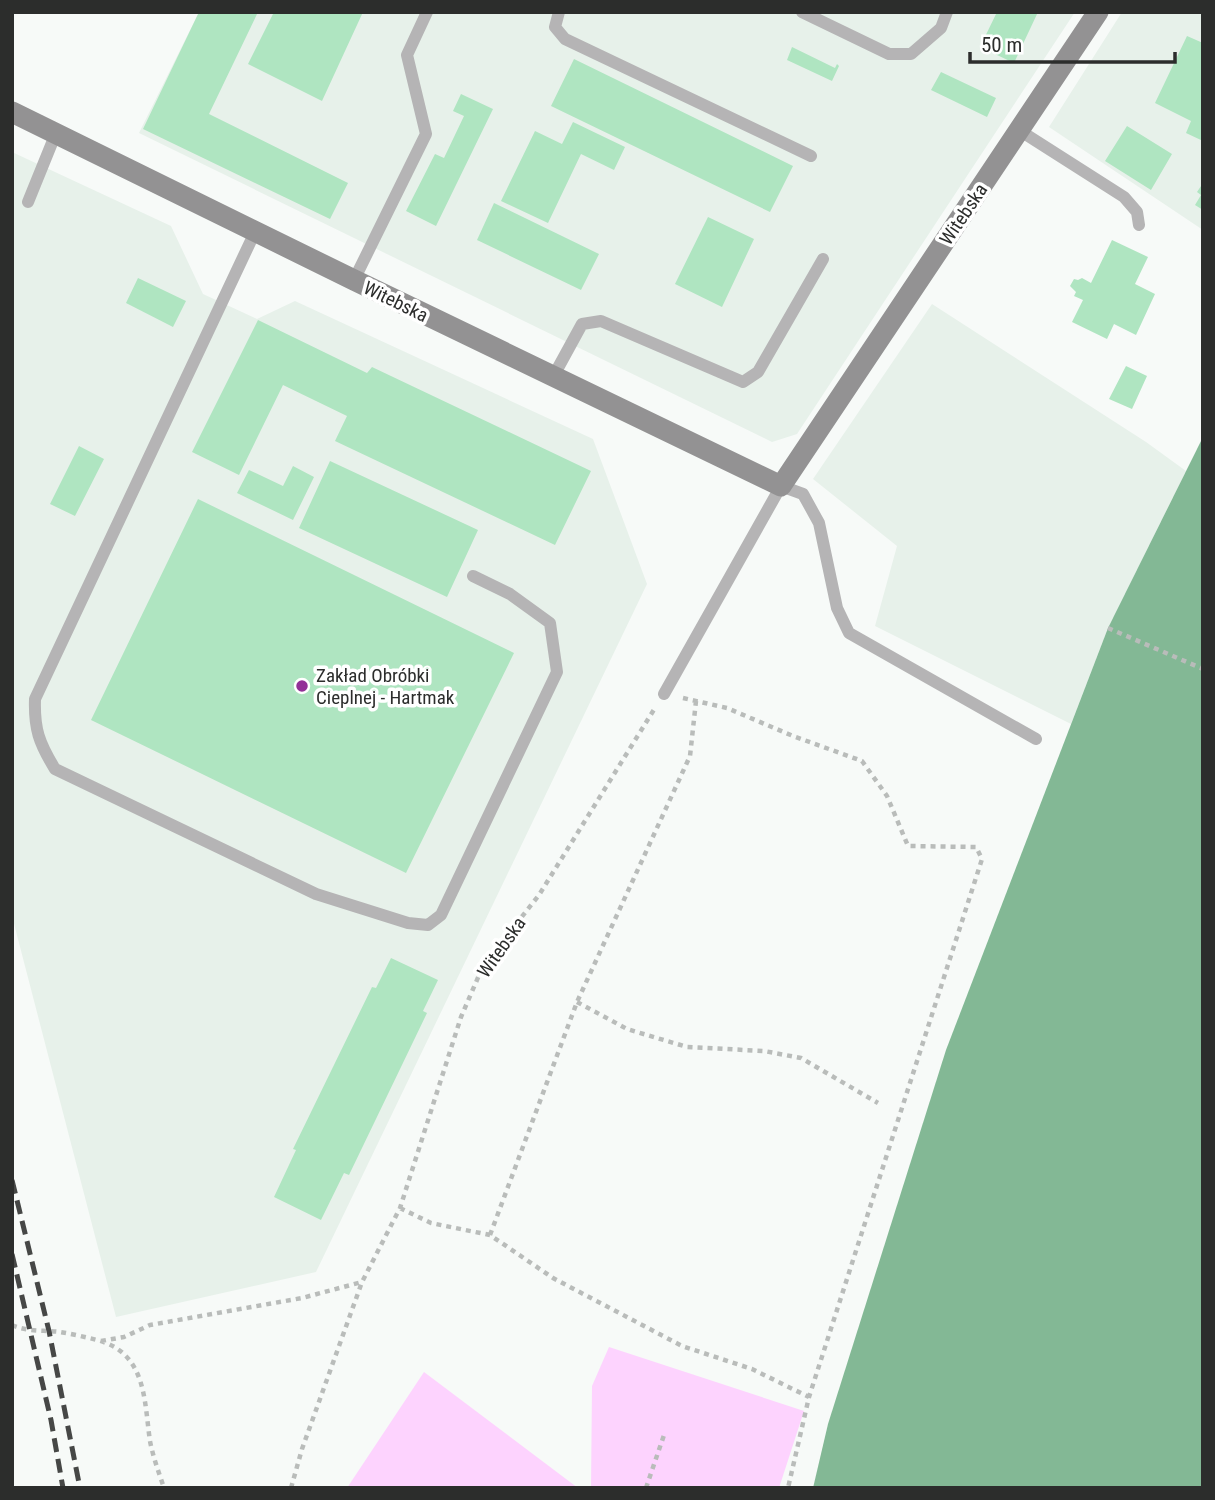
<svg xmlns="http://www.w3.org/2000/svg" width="1215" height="1500" font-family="'Roboto Condensed',sans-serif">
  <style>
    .built { fill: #e7f1ea }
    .green { fill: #fdd3fe }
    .water { fill: #83b895 }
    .building { fill: #afe5c1 }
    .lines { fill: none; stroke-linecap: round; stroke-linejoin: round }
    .path { stroke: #b9bcba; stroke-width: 4.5; stroke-dasharray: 5 5; stroke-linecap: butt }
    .lane { stroke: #b5b4b5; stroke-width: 12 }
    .secondary { stroke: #939293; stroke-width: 21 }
    .rail { stroke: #464746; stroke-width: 5; stroke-dasharray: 14 7; stroke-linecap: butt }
    .poi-dot { fill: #923097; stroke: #fff; stroke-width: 2.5 }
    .labels { text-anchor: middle; stroke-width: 7; stroke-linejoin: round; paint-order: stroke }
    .street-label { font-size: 19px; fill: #2c2d2c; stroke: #fff }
    .poi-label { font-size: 19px; fill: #2c2d2c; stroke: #fff; text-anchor: start }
  </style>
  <rect width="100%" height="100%" fill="#f7faf8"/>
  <path class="built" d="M199,12H1075L797,434L772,442L139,133Z
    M1122,12H1203V230L1049,127Z
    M12,152L171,226L203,294L257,319L295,301L593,439L647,584L316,1272L116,1317L12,916Z
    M932,304L1146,442L1186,471L1108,628L1071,724L875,626L897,546L813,479Z"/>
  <path class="green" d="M609,1347L804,1411L779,1488H591L592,1386Z
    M424,1372L578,1488H347Z"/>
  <path class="water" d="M1203,437V1488H813L828,1424L946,1050L1108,628Z"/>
  <path class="building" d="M199,12H258L209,114L348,183L330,219L143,129Z
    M274,12H363L322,101L248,64Z
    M997,12H1038L1014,63L980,47Z
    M1187,36L1203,43V141L1186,133L1191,121L1155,103Z
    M792,47L835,68L837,64L839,66L832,81L787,60Z
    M574,59L793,166L770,212L551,106Z
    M941,72L996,98L987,117L931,90Z
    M461,94L493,109L436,226L406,211L435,154L444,158L464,116L453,111Z
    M573,122L625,147L614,170L581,154L548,223L501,201L535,131L562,144Z
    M1127,126L1172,154L1151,190L1105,161Z
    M1203,183V210L1195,205L1201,195L1197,192Z
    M494,203L599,254L581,290L477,240Z
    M708,217L754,239L722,307L675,284Z
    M1112,240L1148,257L1135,284L1155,294L1136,335L1114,324L1107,339L1072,322L1083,300L1074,296L1076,292L1070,286L1074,279L1078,280L1082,278L1091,283Z
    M138,278L186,301L173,327L126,303Z
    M258,320L367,373L372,367L591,471L555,545L335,441L347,416L283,385L239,475L192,452Z
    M1126,366L1147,376L1132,409L1109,399Z
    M79,446L104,459L75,516L50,504Z
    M330,461L478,530L447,597L299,528Z
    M293,466L314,477L293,520L237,493L249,470L283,486Z
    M198,499L514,653L406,873L91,720Z
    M391,958L438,980L423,1011L427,1013L349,1175L344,1173L321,1220L274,1197L296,1150L293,1149L372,987L376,988Z"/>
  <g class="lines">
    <path class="path" d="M1108,628L1203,669
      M683,698L727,708L793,736L862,761L887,796L908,846L976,847L982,859L809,1397L788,1488
      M577,1002L627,1029L687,1047L764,1051L801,1058L878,1103
      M400,1208L431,1223L490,1235L553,1278L682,1346L752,1369L809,1397
      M490,1235L577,1002L690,756L696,701
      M12,1325C27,1332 44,1330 60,1332C72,1334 85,1337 97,1340C147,1353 144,1401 150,1441C153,1457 159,1473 164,1488
      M101,1341L124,1337L150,1325L302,1298L362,1282
      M291,1488L302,1449L362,1282L400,1208L461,1017L483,966L539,895L655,708
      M646,1488L664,1435"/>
    <path class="lane" d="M559,12L555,27L565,39L811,156
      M802,12L889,54H911L941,28L947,12
      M1019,130L1124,197L1137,212L1139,225
      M28,202L56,133
      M255,232L35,699C34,729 39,743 55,769L316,894L408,923L428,925L441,915L557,672L550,623L510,594L473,576
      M354,280L426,134L407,55L427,12
      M553,377L582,324L601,321L743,382L758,372L823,259
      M664,694L781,486L803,494L819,523L837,608L849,633L1036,739"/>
    <path class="secondary" d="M12,112L354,280L781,486L1098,12"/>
    <path class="rail" d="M12,1180L49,1331L80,1488
      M12,1254L51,1420L63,1488"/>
  </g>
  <circle class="poi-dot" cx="302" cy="686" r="7"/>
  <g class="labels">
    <g class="street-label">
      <text transform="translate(963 214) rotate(-56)" y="7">Witebska</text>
      <text transform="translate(396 301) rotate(26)" y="7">Witebska</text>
      <text transform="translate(501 947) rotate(-55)" y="7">Witebska</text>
    </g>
    <g class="poi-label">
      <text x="316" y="682">Zakład Obróbki<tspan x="316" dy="22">Cieplnej - Hartmak</tspan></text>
    </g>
  </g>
  <rect width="1215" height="1500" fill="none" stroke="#2c2d2c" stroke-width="28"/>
  <path d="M970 52v10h205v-10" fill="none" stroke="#2c2d2c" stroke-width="3.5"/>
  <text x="981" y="52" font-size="21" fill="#2c2d2c" stroke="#ffffff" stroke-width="5" paint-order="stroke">50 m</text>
</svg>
